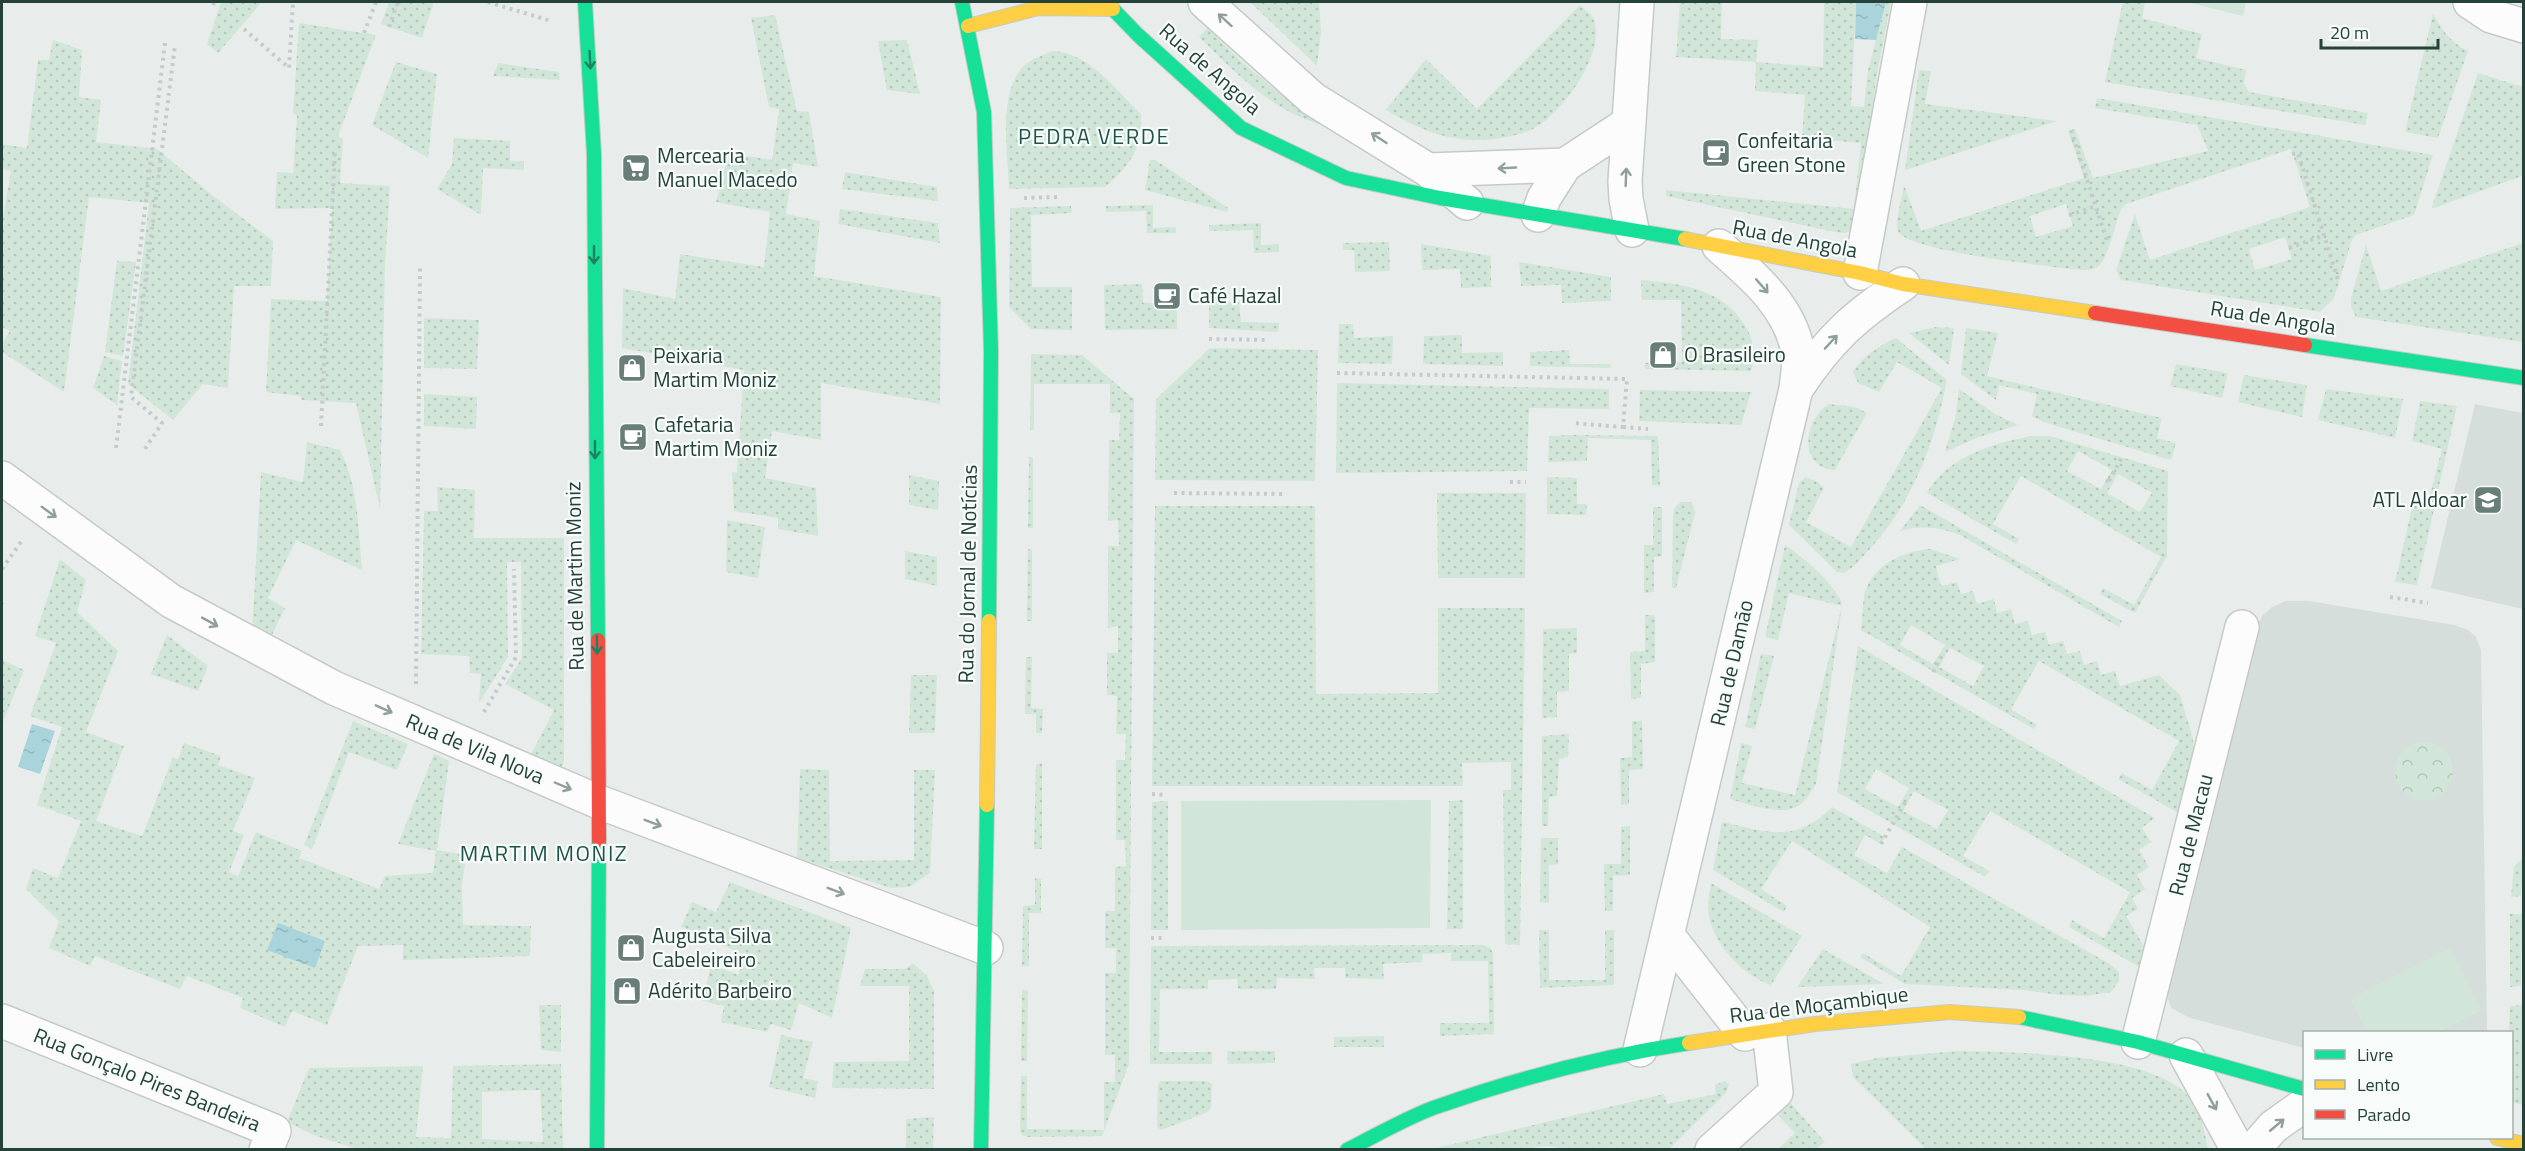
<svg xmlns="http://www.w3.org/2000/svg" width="2525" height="1151" font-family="'Titillium Web',sans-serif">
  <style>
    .built { fill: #d6dedb }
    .grass { fill: url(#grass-dots); fill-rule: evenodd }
    .park { fill: url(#park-crowns) }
    .pitch { fill: #d1e6d8 }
    .water { fill: url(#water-ripples) }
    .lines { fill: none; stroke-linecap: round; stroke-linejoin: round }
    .street-casing { stroke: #c5cac8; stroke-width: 36 }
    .fast-casing { stroke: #c3cbc8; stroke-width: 16 }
    .slow-casing { stroke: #c3cbc8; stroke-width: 16 }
    .jam-casing { stroke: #c3cbc8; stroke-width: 16 }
    .path { stroke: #c3ccca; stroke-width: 4; stroke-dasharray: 3 4.5; stroke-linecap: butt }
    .street { stroke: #fcfcfc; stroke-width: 33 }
    .fast { stroke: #16e098; stroke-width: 14 }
    .slow { stroke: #ffcf43; stroke-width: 14 }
    .jam { stroke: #f24e42; stroke-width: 14 }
    .oneway { stroke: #909f9b }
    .oneway2 { stroke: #1e8160 }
    .labels { text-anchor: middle; stroke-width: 4.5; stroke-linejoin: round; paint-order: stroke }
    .street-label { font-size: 21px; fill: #24423a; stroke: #f7fbf9 }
    .poi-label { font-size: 21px; fill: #24423a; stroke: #f7fbf9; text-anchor: start }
    .neighbourhood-label { font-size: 22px; letter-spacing: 1.5px; fill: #1f5548; stroke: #f7fbf9 }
  </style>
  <defs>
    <pattern id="grass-dots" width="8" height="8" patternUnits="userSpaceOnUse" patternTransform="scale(1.5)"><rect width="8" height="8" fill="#d1e6d8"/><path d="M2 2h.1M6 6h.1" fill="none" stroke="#b3c6ba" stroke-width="1.8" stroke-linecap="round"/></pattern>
    <pattern id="park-crowns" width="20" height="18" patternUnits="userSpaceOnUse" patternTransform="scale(1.5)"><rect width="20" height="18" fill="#d1e6d8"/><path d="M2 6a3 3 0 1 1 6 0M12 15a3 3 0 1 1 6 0" fill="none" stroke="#b3c6ba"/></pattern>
    <pattern id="water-ripples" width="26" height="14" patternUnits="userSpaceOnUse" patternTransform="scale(1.5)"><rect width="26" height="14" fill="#a9d4db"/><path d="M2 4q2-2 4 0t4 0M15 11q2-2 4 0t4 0" fill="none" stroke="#91b7bd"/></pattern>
  </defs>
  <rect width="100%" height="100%" fill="#e8edeb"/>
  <path class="built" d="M2475,404L2523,413V609L2431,588Z
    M2286,601H2309L2454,625L2468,630L2476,637L2481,650L2487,1032H2304V1048L2190,1018L2171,1008L2168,999V989L2255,631L2262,616L2272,607Z"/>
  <path class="grass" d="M221,2H262L218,53L207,44Z
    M389,2H434L422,38L381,24Z
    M1250,2H1319L1321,32L1317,66Z
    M1680,2H1722L1721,39L1758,40L1756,62L1823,67L1824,2H1856L1851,106L1864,107L1868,70L1886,2H1891L1877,73L1859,209L1853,229L1846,233L1835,232L1666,196V190L1854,209L1861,143L1802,138L1805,95L1755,91L1756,62L1676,57Z
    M2123,2H2145L2142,18L2202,34L2196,58L2246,70L2244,84L2249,92L2368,113L2365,125L2105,82Z
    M1580,5C1584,9 1591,13 1593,18C1609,51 1558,122 1526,132C1473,149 1432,138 1386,110L1426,59L1477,109Z
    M2433,14C2442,30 2451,43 2468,51L2438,138L2405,132Z
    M775,15L797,111L809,112L818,167L793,163L786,214L820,221L814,276L941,297L940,404L821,383V440L772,431L765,478L816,488L818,536L778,529V518L734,511L732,472L737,473L744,370L622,348L623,288L675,299L680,254L764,267L770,212L716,202L729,153L772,160L779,109L769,107L751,18Z
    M299,23L376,35L338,136L343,139L340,183L390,186L385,265L380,509L356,403L301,400V396L266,392L271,299L327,301L332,208L275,209L277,172L293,173L297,116L293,113Z
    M1207,28L1243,63L1282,95L1334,128C1275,115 1240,77 1199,37Z
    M53,40L82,50L79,97L101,100L96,142L157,149L212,195L273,241L271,286H234L228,388L203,384L173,420L128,384L149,203L89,197L64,392L2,352V344L10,331L2,327V223L11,171L2,169V144L27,148L38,60H49Z
    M907,40L920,94L887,90L878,41Z
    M1052,51C1089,52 1116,90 1141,114C1143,147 1130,166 1105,187L1009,189C1008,154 996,88 1027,63C1034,58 1044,55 1052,51Z
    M396,62L437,74L428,158L372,125Z
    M498,63L559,72L560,80L493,76Z
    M1919,70L1931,71L1925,104L2057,121L1905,170Z
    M2478,73L2523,87V179L2522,176L2431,209Z
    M2097,98L2433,155L2414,215L2356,235L2352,240L2334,298L2320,312L2121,280L2116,270L2135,214L2150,260L2310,207L2291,149L2126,204L2121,209C2117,220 2107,259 2100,265C2095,270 2086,270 2081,270C2055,267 1904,251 1898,231C1895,222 1902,196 1904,185L1921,231L2084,178L2068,131L2075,129L2093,178L2208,151L2197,125L2095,108ZM2066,204L2073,226L2036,237L2030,216ZM2285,237L2292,259L2255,270L2249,249Z
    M454,138L510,141V161H524V170L483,168L481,215L437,189L452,164Z
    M1150,160H1155L1228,208L1227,212L1145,190Z
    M845,172L937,187L938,201L842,189Z
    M1153,205V228L1176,227V233H1147L1146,211L1106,212V206Z
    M1071,206L1072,213L1031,215L1032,287H1072V330L1031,329L1009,307L1010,208Z
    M840,209L938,223L940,243L838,224Z
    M1261,223V245L1279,244V252L1254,253L1253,230L1209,231V225Z
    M1389,242L1390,271L1355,272L1354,250H1343V243Z
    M2523,243V342L2356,317L2351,307V298L2366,245L2381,291Z
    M1421,244L1491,256V287L1461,288L1460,269L1422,270Z
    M117,261L136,262L123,356L105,352Z
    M1519,262L1611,277V301L1562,303L1561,285L1521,286Z
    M1641,280C1682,284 1723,288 1746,327C1754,342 1756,355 1751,371L1645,369V363L1682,362L1681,300H1642Z
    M1142,284L1143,303H1177V329L1105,330L1104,285Z
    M1239,302L1241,322L1279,323L1278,332L1209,328V303Z
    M424,318L479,320L477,369L424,368Z
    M1339,324H1353L1354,338L1393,336L1392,364L1338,363Z
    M1936,327L1954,328L1949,365L1909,333Z
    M1966,328L1998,333L1987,376L2162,418L2157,438L2176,443L2171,460L2046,423L2032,416L2037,394L1999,385L1996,400L1961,374Z
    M1462,335V353L1503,352V366L1423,364L1424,336Z
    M1896,338L1947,380C1935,443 1912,505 1867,552C1859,560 1854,568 1843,573L1837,572L1789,525L1799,483L1805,477L1818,482L1824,488L1806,522L1851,547L1942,388L1897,362L1879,392L1858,383L1853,372C1862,357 1880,345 1896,338Z
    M1210,348L1318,350L1315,481L1155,480L1156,399Z
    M1569,350L1570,364H1610L1611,368L1530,366V352Z
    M1031,354L1082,355L1134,399L1129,1064L1102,1136L1028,1137L1022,1135L1020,1130L1021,1076H1027V1129L1104,1130V1082H1115V1055H1105V973H1116V948H1105V911H1115V867L1126,866L1125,840H1116V760H1125L1126,734H1116L1117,696L1107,695V653H1118V626L1108,628V546H1119L1118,520L1108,521L1109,440H1119L1120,413H1110V384H1034V430H1030Z
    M104,356L122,361L117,405L93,388Z
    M2176,364L2228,373L2222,398L2170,386Z
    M2244,375L2307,385L2302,417L2238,402Z
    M1337,383L1609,389V409L1529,408L1527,471L1336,473Z
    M1959,389L1997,415L2018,425L1979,437L1945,452L1955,419Z
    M2326,389L2403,399L2395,438L2318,420Z
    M1640,390L1751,392L1741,425L1639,421Z
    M424,394L477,397L476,429L424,426Z
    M2420,401L2457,406L2417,585L2395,582L2414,499L2428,502L2442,449L2412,441Z
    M1829,404L1855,407L1867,413L1835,470C1796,467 1805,418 1829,404Z
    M1571,435L1658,436L1660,486L1652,485L1651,440L1588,438L1587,461L1548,462L1549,436Z
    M2031,436H2050L2168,471L2167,556L2135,613L2100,594L2103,588L2134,605L2161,557L2021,476L1993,524L2019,539L2016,544L1927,493C1948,456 1992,444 2031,436ZM2078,451L2112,470L2101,489L2067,471ZM2118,474L2152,493L2140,512L2107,493Z
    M307,442L340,450C359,487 358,529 362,570L296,540L268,598L285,608L269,641L252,633L261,472L303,482Z
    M1029,457H1033V528H1028Z
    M909,475L939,481L938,510L909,505Z
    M1547,477L1577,478V504H1587L1586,515L1547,514Z
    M437,487L475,490L474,538H564V763L559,769L529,758L554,710L505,684L522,658L521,562H507L508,657L479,703L481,674L470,673L469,656L421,654L424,511H438Z
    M1437,493H1526L1525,578H1438Z
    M1681,502H1692L1695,513L1676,588H1672L1673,514L1675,507Z
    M1920,505L2122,621L2119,627L1960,535C1940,527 1921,525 1900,531Z
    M1155,506H1315L1316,694L1438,693V608H1525L1520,945L1505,944L1503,790H1511V762L1462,763L1463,786H1152Z
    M1653,507H1662V556L1654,557V592L1644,593V545H1653Z
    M727,520L765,527L758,578L726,572Z
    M1785,545C1800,554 1841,589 1842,606L1816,784C1812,791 1807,798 1801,804C1783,818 1749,804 1730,799L1741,743L1752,746L1742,783L1795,795L1842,606L1789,593L1778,640L1765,637Z
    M1028,549L1032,550V621H1027Z
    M1930,549L1960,559L1936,566L1941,586L1957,582L1961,594L1973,591L1977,604L1994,599L1997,613L2011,609L2015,624L2028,621L2032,635L2045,632L2049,645L2063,641L2067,654L2080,651L2084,665L2097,661L2101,675L2115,671L2120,686L2159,675L2180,695L2193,738V762L2182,815L2118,779L2122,773L2152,790L2179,741L2039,661L2011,709L2037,725L2034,729L1861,630C1863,618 1862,603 1865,592C1874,564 1904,551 1930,549ZM1911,625L1945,645L1933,664L1900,645ZM1950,648L1984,666L1973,686L1939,667Z
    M905,551L937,557V586L905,579Z
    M60,559L86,580L77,612L118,651L86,732L124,746L96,821L142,836L173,757L178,759L184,743L221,756L218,765L255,778L233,831L244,835L229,872L238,876L256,832L302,851L299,858L379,889L385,876L433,873L436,851L398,844L434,754L449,761L437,850L466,855L462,886L463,925L531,926L530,956L403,960V945L358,946L327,1025L292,1011L285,1027L240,1008L243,998L187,976L180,989L95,956L90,966L49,948L59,921L26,889L33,868L58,878L81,821L37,805L62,727L30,716L56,643L35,636Z
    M1645,615H1655V662L1641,664V698L1631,699L1630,652L1645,651Z
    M1577,628V653L1569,654V691L1557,692V717L1542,718L1543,629Z
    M167,635L208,666L198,691L151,674Z
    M1858,646L2155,818L2142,828L2151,842L2139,850L2149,867L2137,875L2145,889L2132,898L2138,909L2126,916L2147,952L2143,969L2069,927L2072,920L2104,938L2130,892L1990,811L1963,856L1989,871L1985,877L1837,792ZM1876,769L1909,788L1898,807L1865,789ZM1914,791L1948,810L1937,829L1903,811Z
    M1761,654L1774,656L1755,729L1745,727Z
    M1026,657H1032L1031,708L1043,709L1042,733H1036V714H1025Z
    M2,660L24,670L3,722H2Z
    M911,675H937L935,733H909Z
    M353,721L408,744L397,770L349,752L312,849L304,845Z
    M1632,721H1642L1643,769L1629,770V804L1621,805L1620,758L1632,757Z
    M1569,734L1568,757L1559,759L1557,796L1549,797L1548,826H1542V736Z
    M1042,763V849H1034L1036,764Z
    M800,769L829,770L830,861L914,860V770H935L930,873L909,887L891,888L797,858Z
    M1463,800V929H1447L1449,801Z
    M1168,801V930H1151L1152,802Z
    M1832,807L1885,837L1881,844L1865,835L1854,855L1887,873L1902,847L2110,964L2119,972V981L2111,992L2087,996L2059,995L2023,990L1905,984L1860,957L1863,953L1901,976L1930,927L1792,841L1761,889L1787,906L1784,912L1713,870L1722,822C1768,832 1795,844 1832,807Z
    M1630,826V875L1613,876V911H1605L1604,864H1621V827Z
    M1541,838H1558V864L1549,865V903L1540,902Z
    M2523,858L2521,896L2511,897L2514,866Z
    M1035,878L1041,879V913H1029V966H1022L1023,906L1035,905Z
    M730,882L851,928L832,1018L799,1003L791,1030L771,1024L767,1032L721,1022L724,1006L703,1001L711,964L738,975L745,955L681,927L692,902L716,912Z
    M1711,883L1802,936L1771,985C1744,976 1715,946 1709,917C1707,906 1709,894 1711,883Z
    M2510,914H2522L2521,986L2510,987Z
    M1539,930H1549V980H1605V930H1614V985L1540,988Z
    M1482,945L1490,948L1493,953L1494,1034L1440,1036V1023H1489L1488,961H1451V953L1423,954L1422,962L1383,964L1384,979L1345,978V968H1314L1315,979L1277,978L1276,989H1238L1237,979L1208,980V989H1160L1159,1052H1212V1064H1150L1151,946Z
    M1823,949L1884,984L1797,987Z
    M913,963L927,976L934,991V1089L832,1088L834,1062L909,1061V986H860L865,969H905Z
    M1022,990H1028L1027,1061H1021Z
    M539,1005H561V1052L541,1050Z
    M2522,1005L2523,1105L2515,1103L2512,1099V1032H2509L2510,1006Z
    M781,1035L813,1042L803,1078L818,1081L815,1098L769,1087Z
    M1384,1036V1047H1334V1037Z
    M1227,1051H1275V1063L1228,1064Z
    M1958,1051C2012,1052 2150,1053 2187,1095C2201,1111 2204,1129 2208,1149H1926L1853,1077L1851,1064L1877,1058Z
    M561,1064L563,1149H357L316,1136L287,1122L309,1068L423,1066L416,1137L451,1138L453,1066ZM540,1090L543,1142L482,1139V1092Z
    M1161,1081H1207L1212,1084L1211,1107L1208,1112L1161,1130L1157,1127L1158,1084Z
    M1725,1081L1729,1084L1726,1093L1669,1149L1566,1150C1549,1143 1534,1148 1516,1150C1489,1151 1459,1150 1432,1149L1664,1094L1667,1104L1716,1094L1715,1085Z
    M1788,1100L1825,1142L1816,1149H1778L1795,1133L1775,1112Z
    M934,1117L933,1149H906V1119Z"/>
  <path class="park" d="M2395 771a29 29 0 1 1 58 0a29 29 0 1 1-58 0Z"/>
  <path class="pitch" d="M2186,2H2246L2243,16Z
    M1431,800L1430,928L1181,930V801Z
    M2450,948L2482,1010L2439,1032H2367L2350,999Z"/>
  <path class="water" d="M1856,2H1886L1876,40L1855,39Z
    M32,724L55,731L40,774L18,767Z
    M278,923L325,941L315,968L267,950Z"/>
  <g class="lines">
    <g class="street-casing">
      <path id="street" d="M1205,2L1313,99L1428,170L1467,203
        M2470,2L2491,16L2524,26
        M1428,170L1565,165
        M1538,215L1544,198L1565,165L1629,123
        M1632,230L1626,199L1625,181L1637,2
        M1860,273L1910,2
        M1797,388C1829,339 1855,316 1903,284
        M2,478L171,601L334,688L599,802L986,948
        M1668,936L1745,1034
        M2,1021L274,1131L266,1150
        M2138,1042L2242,627
        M1640,1050L1796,389C1797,378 1800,364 1798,352C1790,306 1752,275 1719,246
        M2186,1055L2238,1150
        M1712,1150L1776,1092L1769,1030
        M2253,1150L2273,1127L2304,1105"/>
    </g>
    <g class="fast-casing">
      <path id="fast" d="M585,2L594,154L598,640
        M962,2L984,112L991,352L989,621
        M1106,2L1138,35L1241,128L1346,178L1440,198L1685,239
        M2305,345L2524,378
        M2019,1017L2138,1042L2304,1089
        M597,1150L599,840
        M981,1150L987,805
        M1347,1150C1375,1136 1404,1119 1433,1108C1515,1079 1603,1056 1689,1043"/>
    </g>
    <g class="slow-casing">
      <path id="slow" d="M968,26L1038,8L1113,9
        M1685,239L1860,273L1903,284L2095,313
        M987,805L989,621
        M1689,1043L1815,1024L1950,1012L2019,1017
        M2497,1138L2524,1144"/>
    </g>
    <g class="jam-casing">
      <path id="jam" d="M2095,313L2305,345
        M598,640L599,840"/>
    </g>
    <path class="path" d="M488,2L551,21
      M213,5L214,2
      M389,27L398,2
      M244,29L289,68L293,2
      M364,33L376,2
      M2071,130L2108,244
      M2292,154L2298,153L2339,283
      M1024,198L1059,197
      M2069,215L2097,206
      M2289,248L2324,235
      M1209,339L1269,340
      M1337,373L1627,379L1623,427L1572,423
      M321,426L335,151
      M1623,427L1648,429
      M116,448L165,43
      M145,449L162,423L131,397L175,45
      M2106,480L2112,483
      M2109,481L2122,457
      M1510,482H1526
      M1174,493L1286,494
      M2,569L23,539
      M2390,597L2428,603
      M2,603V604
      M1933,672L1942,655
      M416,684L420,267
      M484,712L516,657L514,569
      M1152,794L1167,795
      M1881,844L1906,801
      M1151,938H1164"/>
    <use href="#street" class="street"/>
    <use href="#fast" class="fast"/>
    <use href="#slow" class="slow"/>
    <use href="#jam" class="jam"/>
  </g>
  <defs><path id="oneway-shaft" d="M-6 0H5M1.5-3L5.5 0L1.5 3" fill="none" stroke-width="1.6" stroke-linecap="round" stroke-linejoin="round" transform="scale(1.5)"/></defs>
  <g class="oneway">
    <use href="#oneway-shaft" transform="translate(1225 20) rotate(-138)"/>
    <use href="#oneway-shaft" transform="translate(1379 138) rotate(-147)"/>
    <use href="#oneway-shaft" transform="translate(1507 168) rotate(177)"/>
    <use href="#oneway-shaft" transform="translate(1626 177) rotate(-88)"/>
    <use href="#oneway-shaft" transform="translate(1762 286) rotate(49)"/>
    <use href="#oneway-shaft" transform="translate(1831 342) rotate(-47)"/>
    <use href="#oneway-shaft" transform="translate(49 512) rotate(36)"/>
    <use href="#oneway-shaft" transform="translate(210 622) rotate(29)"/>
    <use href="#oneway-shaft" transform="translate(384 709) rotate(24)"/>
    <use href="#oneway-shaft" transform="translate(563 786) rotate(23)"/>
    <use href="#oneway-shaft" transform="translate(653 823) rotate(21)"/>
    <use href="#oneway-shaft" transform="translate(836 891) rotate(21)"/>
    <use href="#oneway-shaft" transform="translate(2212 1102) rotate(61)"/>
    <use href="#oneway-shaft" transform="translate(2277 1125) rotate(-40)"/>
  </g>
  <g class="oneway2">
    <use href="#oneway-shaft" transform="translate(590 60) rotate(87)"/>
    <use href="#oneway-shaft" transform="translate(594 255) rotate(90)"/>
    <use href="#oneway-shaft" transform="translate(595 450) rotate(90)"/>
    <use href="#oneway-shaft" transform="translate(597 645) rotate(89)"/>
  </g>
  <defs>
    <g id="cafe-square" transform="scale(1.5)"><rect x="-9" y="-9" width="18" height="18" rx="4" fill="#697e78" stroke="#f7fbf9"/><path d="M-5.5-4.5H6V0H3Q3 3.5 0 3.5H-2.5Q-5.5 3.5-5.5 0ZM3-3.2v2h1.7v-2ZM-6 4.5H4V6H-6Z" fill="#fff"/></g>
    <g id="supermarket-square" transform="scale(1.5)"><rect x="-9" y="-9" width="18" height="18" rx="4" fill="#697e78" stroke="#f7fbf9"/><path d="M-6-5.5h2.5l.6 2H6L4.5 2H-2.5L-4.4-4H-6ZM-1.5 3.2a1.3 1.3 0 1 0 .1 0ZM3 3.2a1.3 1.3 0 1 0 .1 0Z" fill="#fff"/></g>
    <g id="shop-square" transform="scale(1.5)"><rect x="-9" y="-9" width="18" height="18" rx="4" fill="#697e78" stroke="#f7fbf9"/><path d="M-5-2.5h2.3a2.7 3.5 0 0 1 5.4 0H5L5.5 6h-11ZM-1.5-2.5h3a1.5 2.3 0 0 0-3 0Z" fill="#fff"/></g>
    <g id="school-square" transform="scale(1.5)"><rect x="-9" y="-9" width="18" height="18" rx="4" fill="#697e78" stroke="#f7fbf9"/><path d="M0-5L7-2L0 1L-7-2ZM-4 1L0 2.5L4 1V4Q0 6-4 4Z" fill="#fff"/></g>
  </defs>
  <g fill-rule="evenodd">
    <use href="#cafe-square" x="1716" y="153"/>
    <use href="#supermarket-square" x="636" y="168"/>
    <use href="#cafe-square" x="1167" y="296"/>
    <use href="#shop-square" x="1663" y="355"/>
    <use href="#shop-square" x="632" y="368"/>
    <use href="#cafe-square" x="633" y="437"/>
    <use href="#school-square" x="2488" y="500"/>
    <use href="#shop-square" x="631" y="948"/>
    <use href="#shop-square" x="627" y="991"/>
  </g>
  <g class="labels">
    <g class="street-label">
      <text transform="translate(1210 69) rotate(41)" y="7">Rua de Angola</text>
      <text transform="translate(1795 239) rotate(11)" y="7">Rua de Angola</text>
      <text transform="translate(2273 318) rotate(9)" y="7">Rua de Angola</text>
      <text transform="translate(968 574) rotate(-89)" y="7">Rua do Jornal de Notícias</text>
      <text transform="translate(575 576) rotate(-91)" y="7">Rua de Martim Moniz</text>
      <text transform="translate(1732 663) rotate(-77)" y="7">Rua de Damão</text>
      <text transform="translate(475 749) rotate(23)" y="7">Rua de Vila Nova</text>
      <text transform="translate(2191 835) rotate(-76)" y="7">Rua de Macau</text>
      <text transform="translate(1819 1005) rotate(-7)" y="7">Rua de Moçambique</text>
      <text transform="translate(147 1080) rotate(22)" y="7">Rua Gonçalo Pires Bandeira</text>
    </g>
    <g class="poi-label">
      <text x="1737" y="148">Confeitaria<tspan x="1737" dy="24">Green Stone</tspan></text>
      <text x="657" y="163">Mercearia<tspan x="657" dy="24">Manuel Macedo</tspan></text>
      <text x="1188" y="303">Café Hazal</text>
      <text x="1684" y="362">O Brasileiro</text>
      <text x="653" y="363">Peixaria<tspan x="653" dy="24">Martim Moniz</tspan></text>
      <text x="654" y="432">Cafetaria<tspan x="654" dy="24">Martim Moniz</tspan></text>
      <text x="2467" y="507" text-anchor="end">ATL Aldoar</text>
      <text x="652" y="943">Augusta Silva<tspan x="652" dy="24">Cabeleireiro</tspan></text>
      <text x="648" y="998">Adérito Barbeiro</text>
    </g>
    <g class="neighbourhood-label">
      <text x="1094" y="144">PEDRA VERDE</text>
      <text x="544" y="861">MARTIM MONIZ</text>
    </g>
  </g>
  <rect width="2525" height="1151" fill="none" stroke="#24423a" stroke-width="6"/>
  <rect x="2303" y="1031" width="210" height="108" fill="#f7fbf9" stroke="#a3b1ad" stroke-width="1.5"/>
  <rect x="2315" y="1050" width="30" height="9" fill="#16e098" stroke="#a3b1ad" stroke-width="1.5"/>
  <text x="2357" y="1061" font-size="18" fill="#24423a">Livre</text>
  <rect x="2315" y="1080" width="30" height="9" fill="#ffcf43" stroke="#a3b1ad" stroke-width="1.5"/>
  <text x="2357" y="1091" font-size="18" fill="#24423a">Lento</text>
  <rect x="2315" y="1110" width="30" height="9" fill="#f24e42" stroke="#a3b1ad" stroke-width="1.5"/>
  <text x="2357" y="1121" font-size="18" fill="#24423a">Parado</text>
  <path d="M2321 39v9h117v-9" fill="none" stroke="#24423a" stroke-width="3"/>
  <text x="2330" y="39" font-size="18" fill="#24423a" stroke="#f7fbf9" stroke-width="4.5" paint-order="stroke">20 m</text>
</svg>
